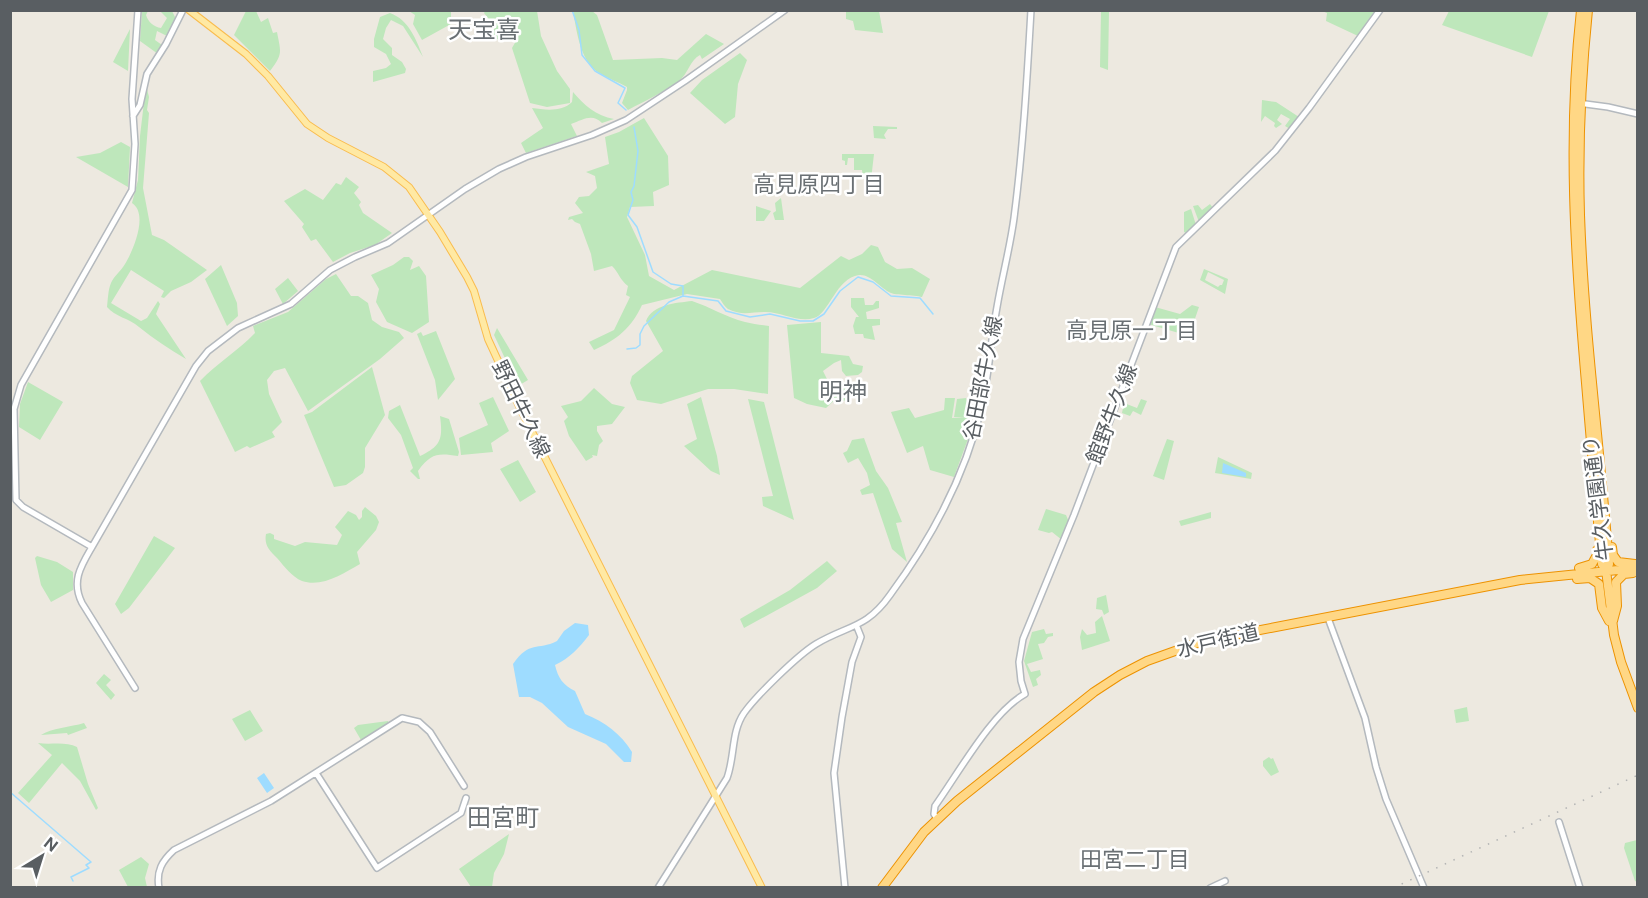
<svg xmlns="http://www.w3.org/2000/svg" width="1648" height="898" font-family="'Public Sans','Noto Sans JP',sans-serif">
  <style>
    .green { fill: #bee7bb; fill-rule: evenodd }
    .water { fill: #9edcff }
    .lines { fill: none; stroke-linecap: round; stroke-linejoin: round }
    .stream { stroke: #9edcff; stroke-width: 1.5 }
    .secondary-casing { stroke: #b4b9be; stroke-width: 8 }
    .primary-casing { stroke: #f9bc4e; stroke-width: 8 }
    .highway-casing { stroke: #ed9200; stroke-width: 10 }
    .secondary { stroke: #fff; stroke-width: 5 }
    .primary { stroke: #ffe9a3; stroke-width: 6 }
    .highway { stroke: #ffd785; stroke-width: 8 }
    .rail { stroke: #b2b3b3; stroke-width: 1.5; stroke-dasharray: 1.5 8; stroke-linecap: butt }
    .labels { text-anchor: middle; stroke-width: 5; stroke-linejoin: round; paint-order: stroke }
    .street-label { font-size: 21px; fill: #595e62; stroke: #fff }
    .neighbourhood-label { font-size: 22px; fill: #6a7074; stroke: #fff }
    .quarter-label { font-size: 24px; fill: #6a7074; stroke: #fff }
  </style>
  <rect width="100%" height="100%" fill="#ede9e0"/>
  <path class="green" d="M486,10L537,11L541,36L557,71L570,89V103L547,107L530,103L512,48L516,41L512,36L488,41L474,35L478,29L491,22L484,13Z
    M142,11H148L146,15C148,22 154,27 161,28L167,18L160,11H172L176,19L167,36L157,31L155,40L162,45L158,54L140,41Z
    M246,11H256L261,22L268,18L273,33L277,32C281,53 283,54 270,71L234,35Z
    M409,11H451V24L422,40L413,24L415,15Z
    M573,11H592L597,15L613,60L662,58L677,60L706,34L724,44L702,59L700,55C690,60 688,74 679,81C666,91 643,102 628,110L622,103L627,90V87C618,82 609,79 601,74C580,63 577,32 573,11Z
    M846,11H879L883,33L855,30L853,21L846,19Z
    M1101,11H1109L1108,70L1100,67Z
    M1322,11H1377L1358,36L1326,21L1327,13Z
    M1449,11V10L1549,11L1532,57L1442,25Z
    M390,13C409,20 416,39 423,57L403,26L391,20L386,28L383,39L392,48V55L402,62L406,69L405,73L373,82V71L386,68L391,64L386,54L374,47V39L380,17Z
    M130,29L128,71L113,62Z
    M740,53L747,60L738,84L735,117L725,124L690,93L702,80Z
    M146,85L149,97L147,110L149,113L143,188L152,235L164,240L207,270L191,282L171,291L164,298L161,297L164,291L131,270L111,303L141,321L147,318L158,301L160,304L156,314L186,359C169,349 154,339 139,327C129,318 115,317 107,307C108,299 108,290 111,283C114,276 121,271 125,264C133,251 149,214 132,203L138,180L140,136Z
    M573,92C584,105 596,116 614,119L602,123C592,113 583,120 571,124L577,136L526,153L521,143L543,128L532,108C546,110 562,112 572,102Z
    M1262,100L1276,102L1299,117L1290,129L1285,126L1290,119L1281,114L1277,120L1282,124L1276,128L1274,126L1275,123L1265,116L1261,122Z
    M644,118L668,156L669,185L653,192L654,206L630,207L627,217L645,255L649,276L674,290L712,270L800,288L841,256L849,260L862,254L871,245L878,247L885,262L897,269L912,268L930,279L922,297C914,295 895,295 891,293C880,288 871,274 859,275C836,278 829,314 814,318C798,323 780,311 764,312C751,312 742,316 728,309C725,307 722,302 720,299L687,294L642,305C632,327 617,340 594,350L589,342L614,330L630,297L626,295L628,286C620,280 619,273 612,266L594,271L591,254L580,224L575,222L572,219L568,220L569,217L583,213L575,203L579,197L589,196L597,188L595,176L586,172L609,164L605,137L619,132Z
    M873,126L897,127V129H888L884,135L886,139L874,138Z
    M121,142L130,147L128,187L76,157L100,153Z
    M842,154H874L871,180L863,179L862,170H854V158H848L847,165H845V161L842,160Z
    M346,177L359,187L354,193L361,202L359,205L363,213L392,233L375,245L350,253L333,262L316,239L311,241L302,227L304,224L284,201L305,189L323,200L336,183L341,185Z
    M781,198L784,220H775L773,213L776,211L775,203Z
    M1210,204L1213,208L1199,222L1193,206L1198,205L1202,210Z
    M756,206L771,211L764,221H756Z
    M1191,209L1196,225L1186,233L1184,232V212Z
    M404,257H409L413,261L410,270L419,266L426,276L429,322L412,333L387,322L376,302L379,289L371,275L393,265Z
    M221,265L237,303L238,316L227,326L205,279Z
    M1204,269L1228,279L1225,294L1200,280ZM1208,272L1224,280L1222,285H1220L1218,287L1205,280Z
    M336,274L351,296H358L368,303L372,320L382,327L399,332L404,338L380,359L308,411L285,368L274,371L267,380L269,394L282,422L272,432L275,437L250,448L247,446L235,452L200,381C217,363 238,351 255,333L253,326L288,312L326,279Z
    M288,278L298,291L283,304L275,289Z
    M851,298H864L865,305H873L876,301H879V308L866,312L867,319H880V325L872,326L875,340L864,338L863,334H855L853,326L856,317H859L851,307Z
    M692,301C710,307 726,317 745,322C753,324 761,325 769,326L768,394L734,389H708L661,404L637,400L630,383L632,376L663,351L646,321C653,304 676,303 692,301Z
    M1192,305L1199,307L1189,336L1148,324L1155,307L1180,314Z
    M821,322V353L849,356L853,364L863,366L862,372L858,375L846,376L842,371L841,360L834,363L823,371L830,385L840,386L846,381L853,387V392L844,401L837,398L826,408L807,404L794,398L787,325Z
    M497,328L528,380L518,386L494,335Z
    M436,331L455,379L438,400L435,380L417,334L421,332L423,336Z
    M372,367L385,415L365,448V467L363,473L346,485L334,487L304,415L312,412Z
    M28,382L63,402L40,440L19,427L20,404Z
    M594,388L612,404L625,407L612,424L597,426V431L603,441L599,445L597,456L592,455L593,457L586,461L569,436L564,421L568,417L561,406L581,401Z
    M493,397L509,431L491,443L493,452L461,455L459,438L488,425L479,403Z
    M701,397L717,456L720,475L711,471L684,446L697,439L687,404Z
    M945,398H955L952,418L966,417H954L957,399L966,398L969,408L968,416H971L968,439L954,477L930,470L923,446L907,453L891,412L909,408L915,418L944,410Z
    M748,399L764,402L794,520L763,506L762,497L773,496Z
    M1141,399L1147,401L1141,415L1133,411L1130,416L1122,413L1124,403L1137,408Z
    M400,405L420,456C441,446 443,439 440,416L449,419L459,452L458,456C438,453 431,453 418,471L420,479H418L410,471L413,468L401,435L388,418L389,411Z
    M864,438L876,471L888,488L902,522L896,523L907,562L892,549L873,493L862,495L860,490L870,485L867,473L858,458L848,463L843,453L847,451L852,440Z
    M1167,439L1174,441L1164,480L1153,476Z
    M1218,457L1252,473L1251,479L1215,473Z
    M518,460L536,492L520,502L500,469Z
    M365,507L376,516L379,522L376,530L357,552L360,564C344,573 322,588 302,581C292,577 284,566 277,558C269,550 264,545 266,534L270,533L274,535V539L295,546L305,542L337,545L342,535L335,527L348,511L356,515L359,520L362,517V511Z
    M1046,509L1066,515L1069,522L1062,540L1052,532L1049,533L1038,530Z
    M1211,512V518L1181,526L1179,521Z
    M154,536L175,548L129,608L121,614L115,604Z
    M37,556L57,562L73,572V590L51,602L41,585L35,558Z
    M827,561L837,571L817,588L744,628L740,619L790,590Z
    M1106,595L1109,612L1104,615L1102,610L1096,609L1097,598Z
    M1102,616L1110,641L1082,650L1080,637L1082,629L1087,635L1096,633L1095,622Z
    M1044,629L1046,634L1053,633V636L1048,637L1044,643L1038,644L1043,659L1027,664L1031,672L1040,670L1041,675L1036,679L1038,685L1033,687L1024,661L1032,632Z
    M104,674L111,680L106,685L115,695L111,700L96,683Z
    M1467,707L1469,721L1456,723L1454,710Z
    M250,710L263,731L245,741L232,719Z
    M388,721L389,724L364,739L361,740L354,728L358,725Z
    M84,723L87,728L68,735L67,733L41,735C51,728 71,727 84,723Z
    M38,743C51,745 66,741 77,747L88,784L98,808L96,810L80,781L62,763L29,803L18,793L52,755Z
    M1269,757L1271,759L1273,758L1279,772L1271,776L1263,766V761Z
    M509,834L504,854L494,873L492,887H471L459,869Z
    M1637,840L1638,841L1637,882L1635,881L1624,848L1625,843Z
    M141,857L149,864L145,878L147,887H128L119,870Z"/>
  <path class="water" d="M1223,463L1246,473V477L1222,473Z
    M575,623L588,625L589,635C579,648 570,658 555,665C558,678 563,685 575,691L585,714C605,722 621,734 632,752L631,762H624L606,744L568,727L542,703L530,697H519L513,664C530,640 537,651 557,641L564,631Z
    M264,773L274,788L267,793L257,778Z"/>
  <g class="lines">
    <path class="stream" d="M572,10L579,30L582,55L595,71L625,88L618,103L626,110
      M683,296L718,301L726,311L750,317L770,314L800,321H813L824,314L840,291L858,277L873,282L891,296L920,298L933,314
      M627,349L636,348L640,345V334L644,326L669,302L683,296V286L671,284L653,272L637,227L628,215L633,200L631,192L634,186L638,151L634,127
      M10,792L91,862L86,865L89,868L71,877L73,881"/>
    <g class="secondary-casing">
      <path id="secondary" d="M1578,103L1608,107L1638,114
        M133,116L140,105L147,74L166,44L183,10
        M92,547L23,507L16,500L14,409L21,385L132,190L135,144L132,99L138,10
        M1328,618L1365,718L1376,767L1386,799L1424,888
        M135,688L82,603C71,581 81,566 92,547L196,366L208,351L238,328L291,304L330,270L355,257L388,243L465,189L499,169L526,157L592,135L626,120L685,81L785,10
        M316,773L377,868L461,813L466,798
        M937,819L934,814L935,806C958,774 992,712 1025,694L1021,681L1019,662L1023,639L1074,515L1176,247L1275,151L1309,108L1380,10
        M1559,822L1580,888
        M159,888C156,871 162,861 174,850L271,801L402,718L419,722L430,732L464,786
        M658,888L727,778C735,756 731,732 744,713C757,695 798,655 816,644C848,625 866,629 890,595C932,538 966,475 982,405C989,373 991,339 997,307C1002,277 1010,248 1014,218C1023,149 1027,80 1031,10
        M845,888L834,773L842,717L852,662L861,637L857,627
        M1210,888L1225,881"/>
    </g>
    <g class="primary-casing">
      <path id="primary" d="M189,10L246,54L268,76L307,124L328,138L384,167L409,187L440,232L467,277L474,291L488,339L519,406L762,888"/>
    </g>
    <g class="highway-casing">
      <path id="highway" d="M1581,10C1567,136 1575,257 1586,383C1591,443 1596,503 1602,564L1606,570L1614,635L1621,662L1638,708
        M1588,10C1581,78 1578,147 1580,215C1584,331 1600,447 1609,564L1606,570
        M1612,547L1613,555L1618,562L1635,564
        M1579,568L1592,564L1597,555V550
        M1577,579L1590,578L1599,584L1602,608L1609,621
        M1613,621L1617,606L1616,582L1624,574L1633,573
        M882,888L924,832L957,801L1094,692L1120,675L1147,661L1203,641L1520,580L1638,568"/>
    </g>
    <use href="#secondary" class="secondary"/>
    <use href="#primary" class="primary"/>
    <use href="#highway" class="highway"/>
    <path class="rail" d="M1393,888L1638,775"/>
  </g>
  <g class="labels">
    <g class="street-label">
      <text transform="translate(983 378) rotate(-79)" y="7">谷田部牛久線</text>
      <text transform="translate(521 409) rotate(64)" y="7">野田牛久線</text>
      <text transform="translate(1112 414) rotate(-69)" y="7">館野牛久線</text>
      <text transform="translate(1598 498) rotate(-97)" y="7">牛久学園通り</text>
      <text transform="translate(1218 641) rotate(-13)" y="7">水戸街道</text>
    </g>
    <g class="neighbourhood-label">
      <text x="819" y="192">高見原四丁目</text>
      <text x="1132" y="338">高見原一丁目</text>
      <text x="1135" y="867">田宮二丁目</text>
    </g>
    <g class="quarter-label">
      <text x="484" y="38">天宝喜</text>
      <text x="843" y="400">明神</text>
      <text x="503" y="826">田宮町</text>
    </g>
  </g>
  <rect width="1648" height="898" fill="none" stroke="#595e62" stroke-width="24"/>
  <g transform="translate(42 856) rotate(38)" stroke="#ffffff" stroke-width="4.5" paint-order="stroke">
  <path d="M0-4.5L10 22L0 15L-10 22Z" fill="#595e62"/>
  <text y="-9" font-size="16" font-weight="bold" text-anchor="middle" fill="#595e62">N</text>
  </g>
</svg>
